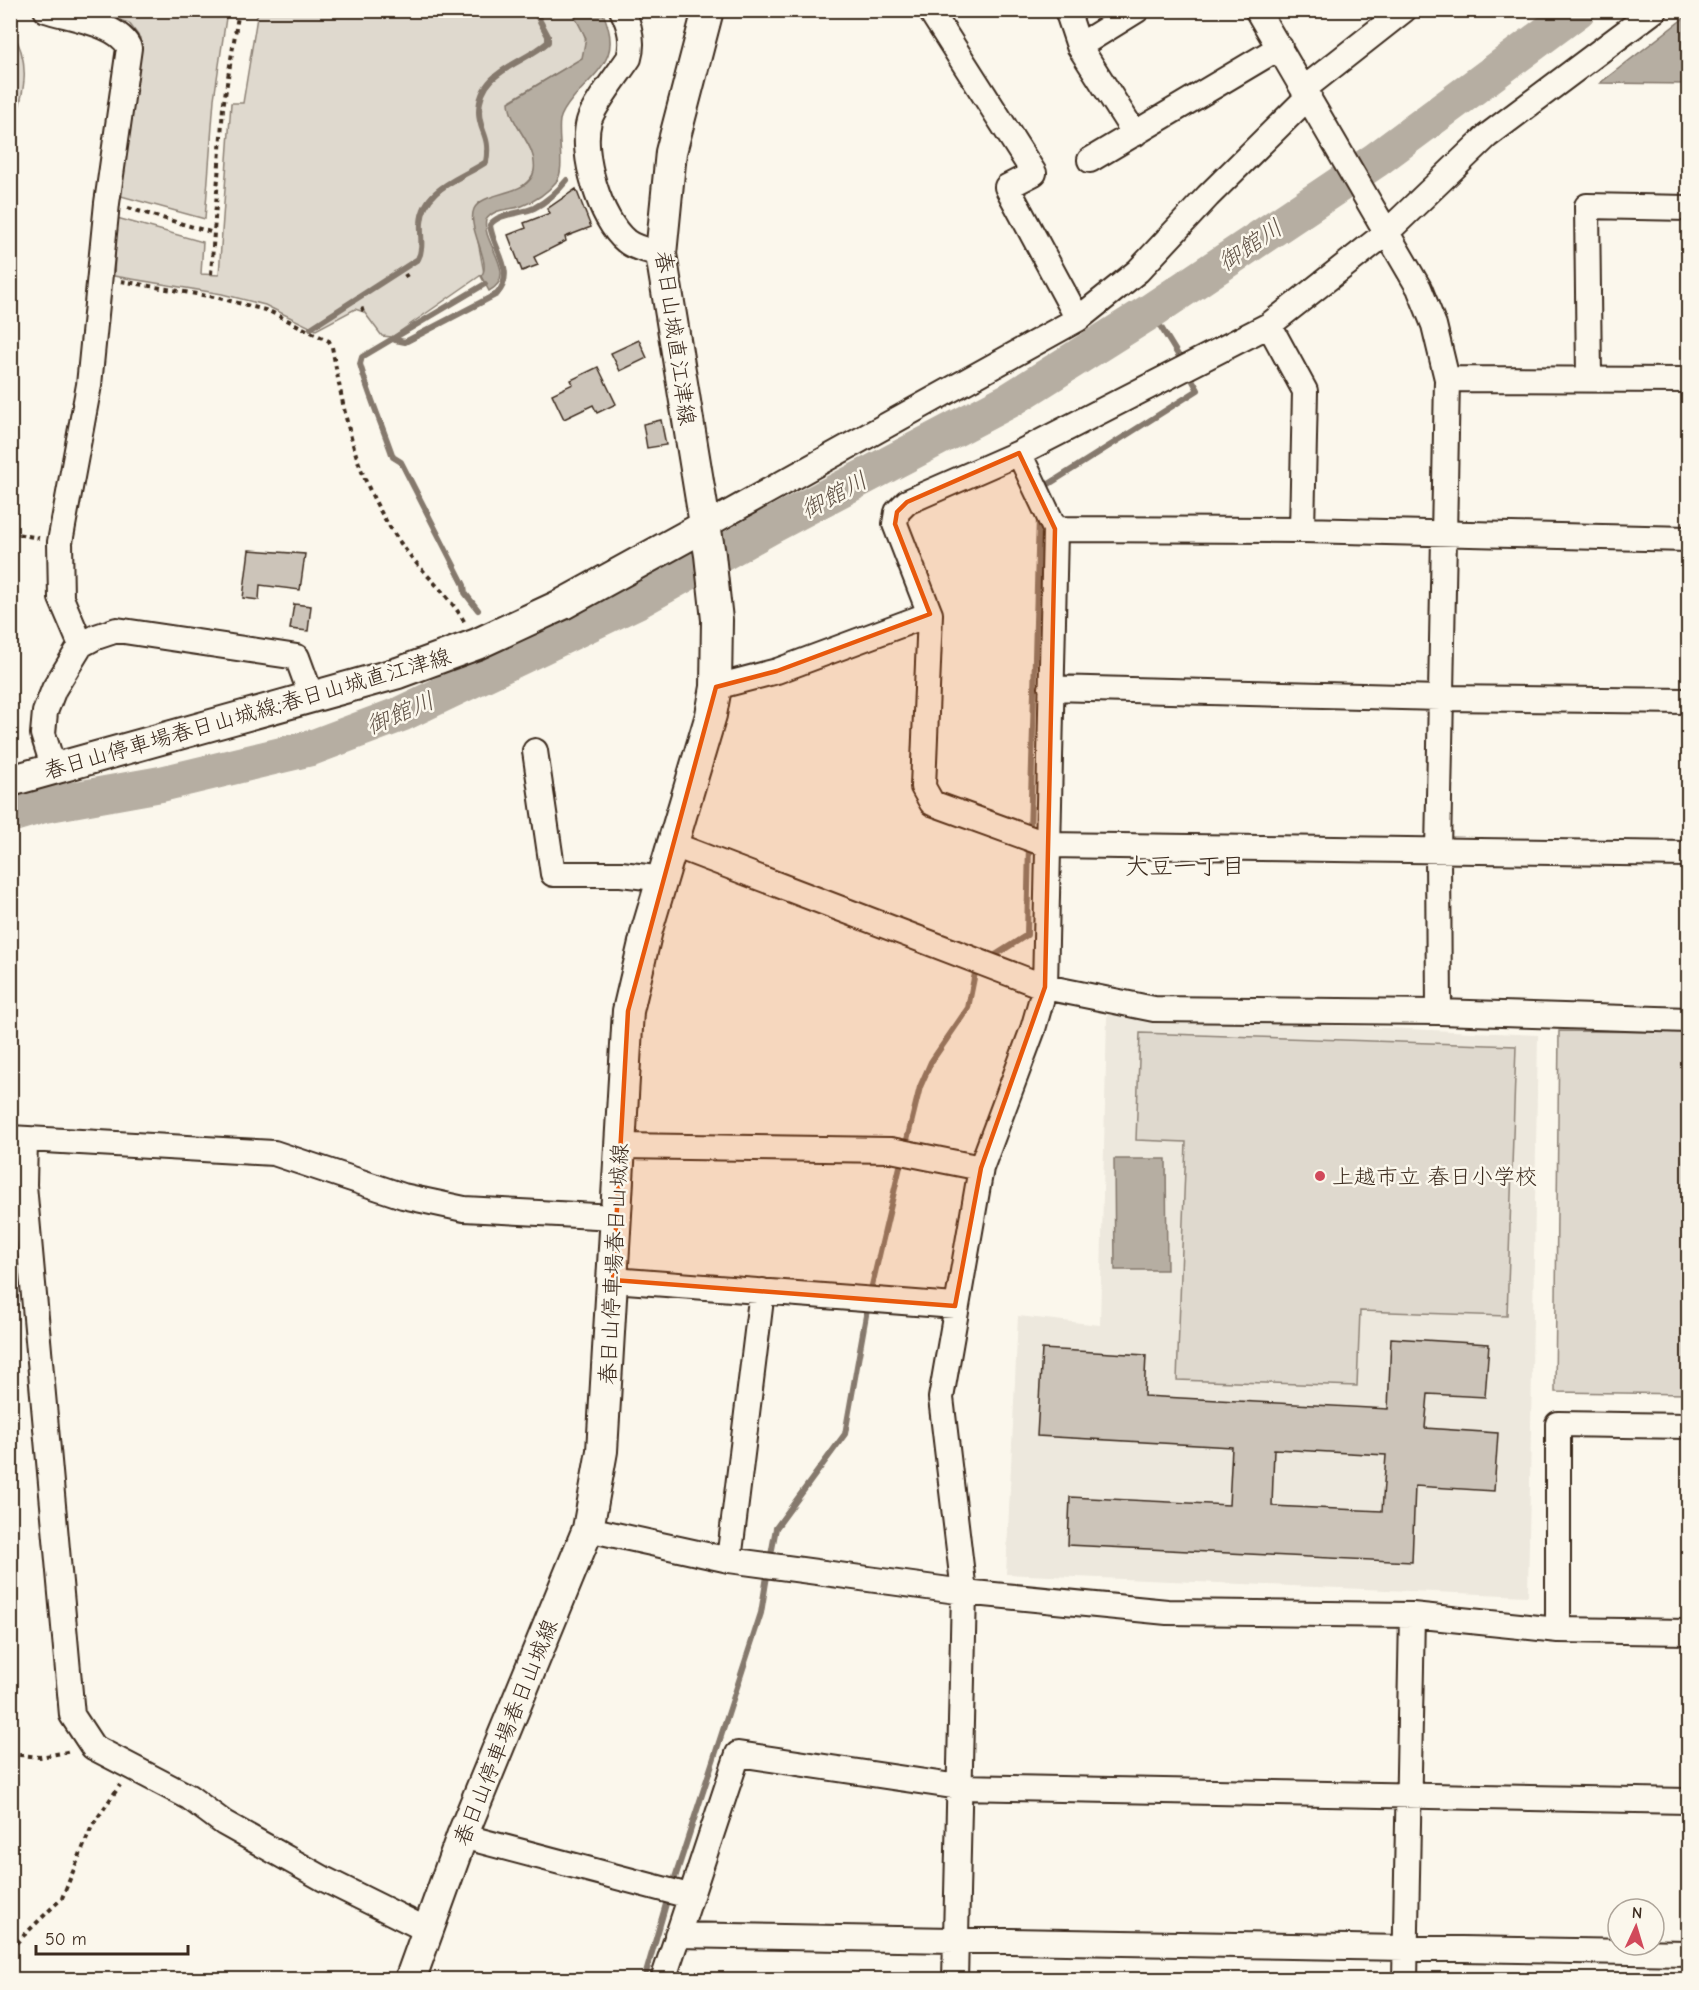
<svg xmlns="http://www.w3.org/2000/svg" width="1699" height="1990" font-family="'Comic Neue','Klee One',sans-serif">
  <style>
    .built { fill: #ede8dd }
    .green { fill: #dfd9ce; stroke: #8d8276; stroke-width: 1.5 }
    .water { fill: #b6aea2; stroke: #85796d; stroke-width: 1.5 }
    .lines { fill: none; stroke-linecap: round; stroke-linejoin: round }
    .stream { stroke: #85796d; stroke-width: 6 }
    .river { stroke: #b6aea2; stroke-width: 36 }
    .building { fill: #ccc4b9; stroke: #3b2a1e; stroke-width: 1.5; fill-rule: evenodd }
    .minor-casing { stroke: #3b2a1e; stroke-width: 28 }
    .major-casing { stroke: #3b2a1e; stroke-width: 34 }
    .path { stroke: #3b2a1e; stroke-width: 4; stroke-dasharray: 4.5 4.5; stroke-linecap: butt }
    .minor { stroke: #fbf7ec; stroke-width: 24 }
    .major { stroke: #fbf7ec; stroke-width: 30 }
    .marked { fill: #e8590c; fill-opacity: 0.2; stroke: #e8590c; stroke-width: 4.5; stroke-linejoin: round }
    .poi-dot { fill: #d1495b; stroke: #fbf7ec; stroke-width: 2 }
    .labels { text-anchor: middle; stroke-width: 5; stroke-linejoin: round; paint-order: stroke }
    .street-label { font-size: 22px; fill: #3b2a1e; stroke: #fbf7ec }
    .poi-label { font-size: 22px; fill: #3b2a1e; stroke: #fbf7ec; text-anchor: start }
    .water-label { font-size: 24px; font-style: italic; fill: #605246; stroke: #fbf7ec }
    .neighbourhood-label { font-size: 24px; fill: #3b2a1e; stroke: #fbf7ec }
  </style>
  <rect width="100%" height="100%" fill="#fbf7ec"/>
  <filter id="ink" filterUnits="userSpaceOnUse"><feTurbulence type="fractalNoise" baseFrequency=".0167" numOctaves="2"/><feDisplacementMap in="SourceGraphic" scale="12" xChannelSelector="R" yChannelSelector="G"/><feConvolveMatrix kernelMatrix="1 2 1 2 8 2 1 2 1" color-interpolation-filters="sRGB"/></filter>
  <g filter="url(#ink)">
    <path class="built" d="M1107,1015L1538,1035L1528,1596L1006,1574L1018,1316L1100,1325Z"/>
    <path class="green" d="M88,11H227L214,99L205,219L121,196L140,38L129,23Z
      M258,11H572C581,26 591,40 583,58L511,100C504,126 554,157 527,182C517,193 494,198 480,204L477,236L484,273L392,337L382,336L364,312L355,309L316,330L265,305L222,294L114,276L117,218L203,242L201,274L219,275L231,103H243Z
      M11,30C35,66 21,100 11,138Z
      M1559,1031L1688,1032V1394L1555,1392Z
      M1140,1033L1516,1046L1507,1316L1360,1311L1357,1386L1177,1380L1186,1142L1136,1140Z"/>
    <path class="water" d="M572,11H602C622,54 603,66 574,97C569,103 562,111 560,120C557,137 566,171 556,182C547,193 535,201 522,206C509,211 495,207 486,220C481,243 520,275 489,291L481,276C493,263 466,228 474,209C483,190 529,197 534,171C538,144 510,127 509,102L582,58L586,38Z
      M1688,15V84L1600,83Z
      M1114,1159H1166L1167,1270H1115Z"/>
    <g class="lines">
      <path class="stream" d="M1151,311L1183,363
        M311,328L418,259C424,248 420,235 421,223C423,188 461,179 486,162C491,135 479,132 479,112C479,70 522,65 548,42V36L534,10
        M395,340L405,342L497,294C517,271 493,250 490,225C498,213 521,214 534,208C548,201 558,191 567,180
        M1041,489L1198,390L1188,372
        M478,610L465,593L464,585L401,462L393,457C382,425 369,396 360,364L362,357L485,284
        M1030,833L1039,516
        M989,959L1027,935L1029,843
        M905,1148L920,1087L931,1062L968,1008L976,968L978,967
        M870,1294L902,1158
        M770,1560L776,1528L845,1434L868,1304
        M672,1887L761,1613L768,1570
        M644,1980L668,1897"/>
      <path class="river" d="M10,815L44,805L161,784L311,748L401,714L639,600L773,525L1010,400L1151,311L1376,160L1578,10"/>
    </g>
    <path class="building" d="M576,189L591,227L565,237L566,241L534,257L538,265L522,271L508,235L526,228L524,223L550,213L547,209Z
      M639,340L647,358L620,371L611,353Z
      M598,367L616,404L597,413L593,405L564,419L552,394L573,384L571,380Z
      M661,420L666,445L647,448L643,424Z
      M249,550L305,554L300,590L260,585L259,600L243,598Z
      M294,604L311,606L308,631L290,629Z
      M1391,1338L1489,1344L1485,1397L1428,1394L1425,1428L1498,1433L1494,1491L1415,1486L1412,1562L1068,1545L1070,1497L1229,1505L1232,1447L1037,1436L1042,1349L1146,1355L1144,1396L1388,1409ZM1274,1449L1386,1455L1382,1511L1272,1506Z"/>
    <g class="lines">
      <g class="minor-casing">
        <path id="minor" d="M46,10C70,18 120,24 129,48L107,203L89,385L60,542L61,598L81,645
          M622,10C630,26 634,41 629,58C619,73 593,106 589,121C580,153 600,220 626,241C634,248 650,251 661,254
          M930,10L1034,173L1007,187L1078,319
          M1067,10L1079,46L1135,134
          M1257,10L1419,288L1434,325L1447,379L1438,851L1439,1012
          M1655,10L1487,136L1386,233L1269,325L1019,453L907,502L897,512L895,524L930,614L923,787L932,803L1048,845L1688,854
          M1079,46L1137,10
          M1305,88L1404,10
          M1090,160L1280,47
          M1269,325L1305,391L1302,530
          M1589,377L1587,206L1688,208
          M1447,379L1688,380
          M705,526L1078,319L1138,271L1208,196L1309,96
          M1055,529L1302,530L1688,539
          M716,687L777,671L930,614
          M1051,688L1441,698L1688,701
          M535,751L553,874H621L664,879
          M54,769L43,734L45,712L54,689L81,645L96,637L117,630L297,657L312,698
          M674,845L1045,987L1154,1009L1439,1012L1688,1020
          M10,1138L274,1153L403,1196L464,1209L615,1217
          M25,1139L24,1185L72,1715L93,1747L189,1797L224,1823L324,1879L427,1930
          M621,1146L891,1150L981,1168
          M613,1280L955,1306
          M588,1529L729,1560L964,1592L1167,1612L1412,1615L1558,1630L1688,1632
          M729,1560L762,1291
          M1558,1630V1424L1688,1426
          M462,1836L689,1896
          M677,1935L1688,1953
          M663,1980L738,1754L959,1787L1688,1801
          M955,1980L964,1592L941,1398L981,1168L1033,1029L1045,987L1055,529L1019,453
          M1405,1980L1412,1615"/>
      </g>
      <g class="major-casing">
        <path id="major" d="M10,781L398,673L477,644L563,604L705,526
          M410,1980L462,1836L588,1529L602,1451L628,1011L647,930L711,715L716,687L717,620L710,555L661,254L671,152L708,10"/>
      </g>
      <path class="path" d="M128,208L214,233
        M211,274L223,108L239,10
        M405,274L407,277
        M121,281L219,298L269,311L329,341L332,347C347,425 354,478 402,545C421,572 449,594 465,623
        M361,310L364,309
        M10,533L39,538
        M10,1754L40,1757L72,1751
        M10,1949L62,1898L92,1826L120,1785"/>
      <use href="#minor" class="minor"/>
      <use href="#major" class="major"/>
    </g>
  </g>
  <path class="marked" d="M1019,453L1055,529L1045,987L981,1168L955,1306L613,1280L628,1011L716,687L777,671L930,614L895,524L897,512L907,502Z"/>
  <circle class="poi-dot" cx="1320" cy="1176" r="6"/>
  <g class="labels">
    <g class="street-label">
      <text transform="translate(676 338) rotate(82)" y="8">春日山城直江津線</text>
      <text transform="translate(247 713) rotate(-16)" y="8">春日山停車場春日山城線;春日山城直江津線</text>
      <text transform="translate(613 1264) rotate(-87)" y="8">春日山停車場春日山城線</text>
      <text transform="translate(505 1732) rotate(-68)" y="8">春日山停車場春日山城線</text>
    </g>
    <g class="poi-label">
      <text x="1332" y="1184">上越市立 春日小学校</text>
    </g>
    <g class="water-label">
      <text transform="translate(1250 245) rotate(-34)" y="8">御館川</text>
      <text transform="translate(834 495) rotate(-28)" y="8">御館川</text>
      <text transform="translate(400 713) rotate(-23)" y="8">御館川</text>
    </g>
    <g class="neighbourhood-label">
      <text x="1185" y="874">大豆一丁目</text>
    </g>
  </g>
  <rect width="1699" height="1990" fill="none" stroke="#fbf7ec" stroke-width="36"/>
  <rect x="18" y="18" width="1663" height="1954" fill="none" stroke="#3b2a1e" stroke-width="2" filter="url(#ink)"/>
  <g transform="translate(1636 1927) rotate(4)"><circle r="28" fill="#fbf7ec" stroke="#aea59a" stroke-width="1.5"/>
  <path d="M0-4.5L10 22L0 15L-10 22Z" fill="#d1495b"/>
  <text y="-9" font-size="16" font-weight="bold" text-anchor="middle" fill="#3b2a1e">N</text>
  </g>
  <path d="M36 1945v9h152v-9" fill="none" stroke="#3b2a1e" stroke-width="3"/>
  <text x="45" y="1945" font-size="18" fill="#3b2a1e" stroke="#fbf7ec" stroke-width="4.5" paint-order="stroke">50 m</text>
</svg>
